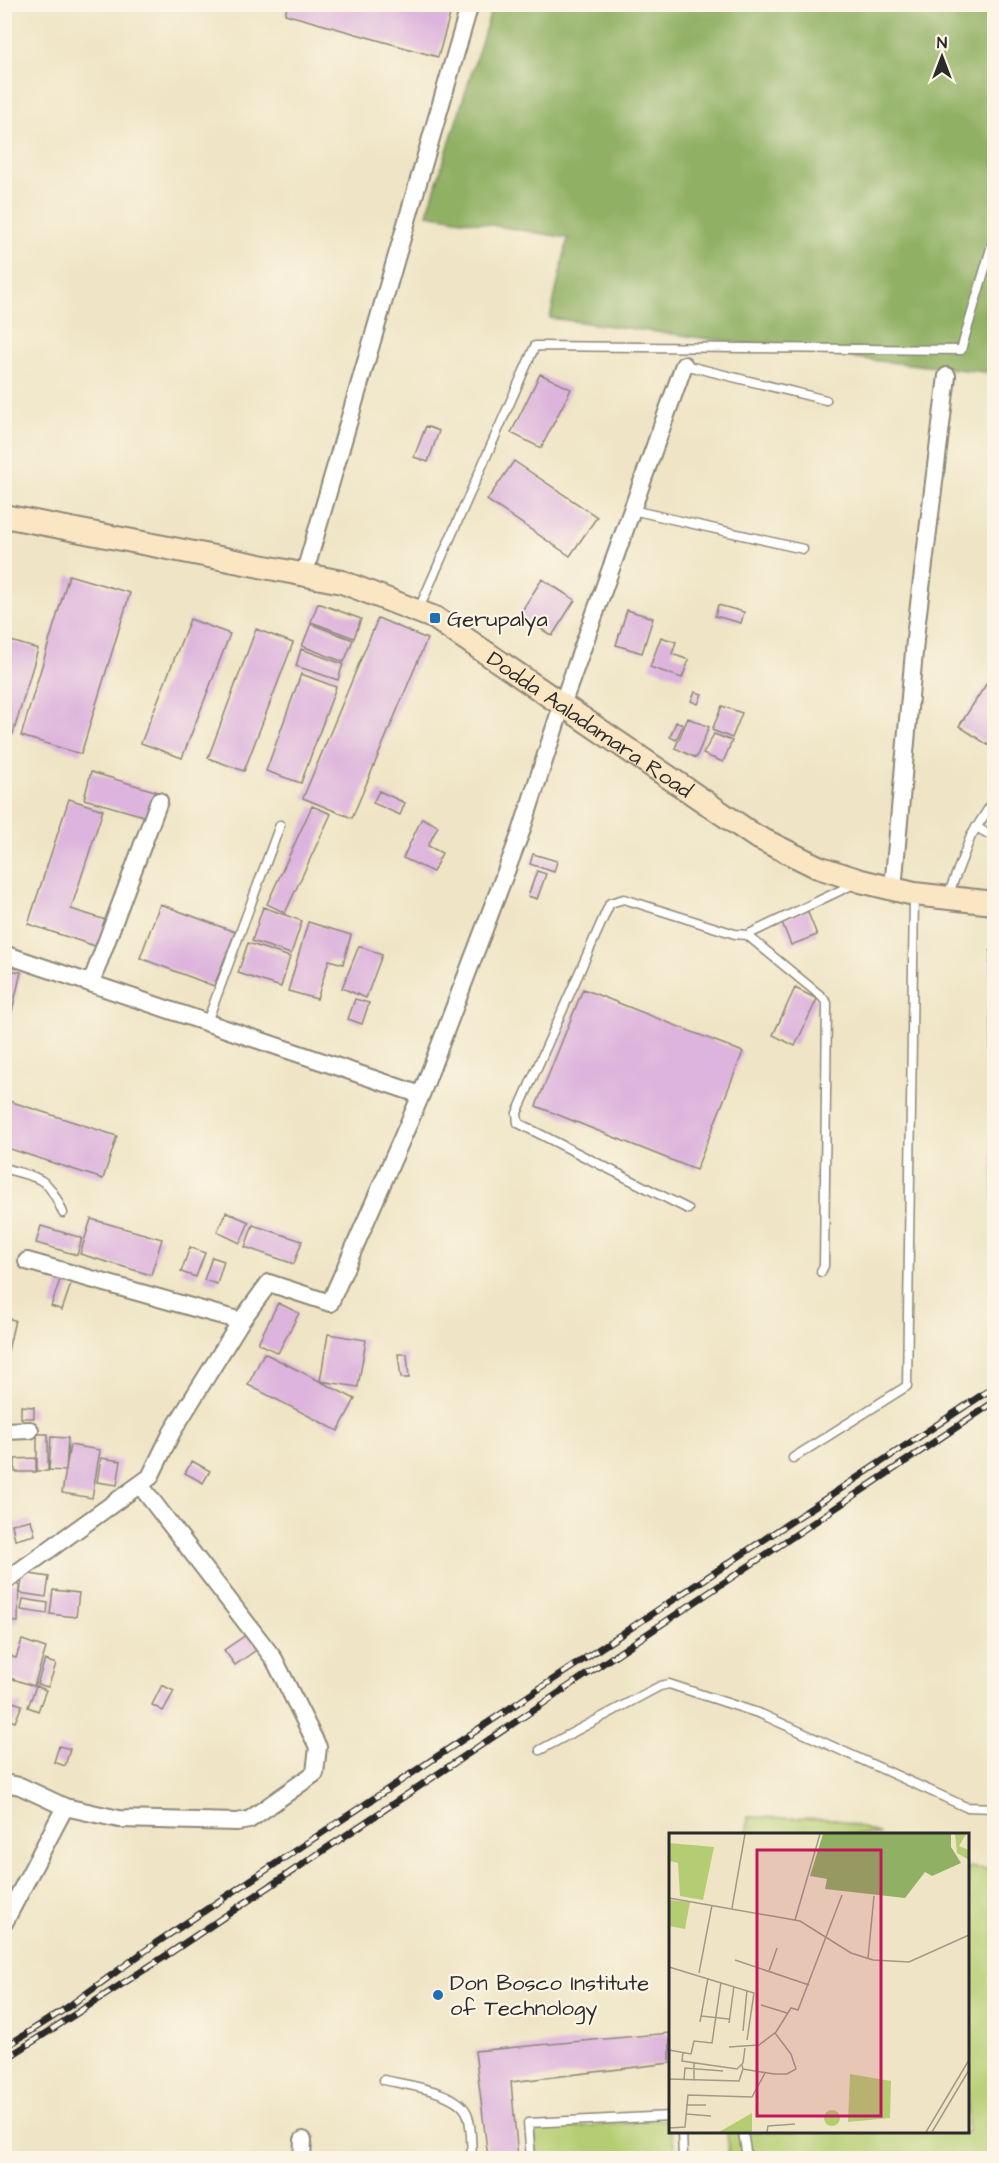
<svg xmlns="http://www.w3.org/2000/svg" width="999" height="2163" font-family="'Architects Daughter',sans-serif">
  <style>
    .green { fill: #b5cd72; stroke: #707c4e; stroke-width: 1.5 }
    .forest { fill: #90b064; stroke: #5e6e48; stroke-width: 1.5 }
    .building { fill: #ddb4dd }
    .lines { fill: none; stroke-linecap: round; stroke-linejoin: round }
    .service-casing { stroke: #8d8878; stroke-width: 11 }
    .minor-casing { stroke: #8d8878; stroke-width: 20 }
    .secondary-casing { stroke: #8d8878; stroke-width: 26 }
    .service { stroke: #fff; stroke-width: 8 }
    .minor { stroke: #fff; stroke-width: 16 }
    .secondary { stroke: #fbe6c4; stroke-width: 22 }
    .rail-casing { stroke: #2b2b2b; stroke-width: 7 }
    .rail { stroke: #fcf5e5; stroke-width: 4.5; stroke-dasharray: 14; stroke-linecap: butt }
    .poi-dot { fill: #1f6fb2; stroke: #fcf5e5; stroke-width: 2 }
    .labels { text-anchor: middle; stroke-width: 4.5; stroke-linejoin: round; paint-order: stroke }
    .poi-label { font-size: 22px; fill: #2b2b2b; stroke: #fcf5e5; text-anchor: start }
    .street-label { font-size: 22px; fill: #2b2b2b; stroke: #fcf5e5 }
    .inset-road { fill: none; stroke: #a19a87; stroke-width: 1.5 }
    .view { fill: #c2185b; fill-opacity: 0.15; stroke: #c2185b; stroke-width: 3 }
    .inset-edge { fill: none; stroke: #2b2b2b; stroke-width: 3 }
  </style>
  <rect width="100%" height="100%" fill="#fcf5e5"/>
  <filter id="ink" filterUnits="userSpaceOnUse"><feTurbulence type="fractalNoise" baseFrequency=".0167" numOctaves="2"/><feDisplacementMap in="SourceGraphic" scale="12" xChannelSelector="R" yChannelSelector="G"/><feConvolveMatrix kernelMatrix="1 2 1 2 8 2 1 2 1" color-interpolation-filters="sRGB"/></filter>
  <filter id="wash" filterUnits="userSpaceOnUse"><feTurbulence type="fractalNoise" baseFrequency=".008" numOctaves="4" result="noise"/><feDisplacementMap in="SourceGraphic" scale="24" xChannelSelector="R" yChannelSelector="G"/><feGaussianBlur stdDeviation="1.35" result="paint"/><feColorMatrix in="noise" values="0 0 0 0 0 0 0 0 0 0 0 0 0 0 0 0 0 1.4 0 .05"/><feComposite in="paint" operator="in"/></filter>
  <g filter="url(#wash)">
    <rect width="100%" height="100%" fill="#efe4c5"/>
    <path class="green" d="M748,1817L837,1819L880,1834H747Z
      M968,1867L994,1870V2158H729L727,2132H968Z
      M670,2119L676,2158H537L535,2131Z"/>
    <path class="forest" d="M493,5H994V373L879,361L550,318L568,238L427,214Z"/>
    <g id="blocks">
      <path class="building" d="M288,4H453L438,57L285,14Z
        M540,374L571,389L541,448L511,433Z
        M426,426L439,431L428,462L414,457Z
        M514,461L597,517L570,556L487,500Z
        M69,575L130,593L81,754L21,736Z
        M542,579L575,600L552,636L519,615Z
        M318,603L361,619L354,638L311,622Z
        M718,605L744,612L741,623L715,616Z
        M627,610L653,618L642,653L616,645Z
        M378,618L427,639L352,818L303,798Z
        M190,619L230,634L182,758L141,743Z
        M311,624L353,640L344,662L302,646Z
        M256,629L293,643L244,771L208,758Z
        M661,637L676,642L672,654L689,660L682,678L650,667Z
        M4,639L38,649L13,734L4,731Z
        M301,649L343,664L338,680L296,666Z
        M994,672V749L959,726Z
        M301,674L336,687L301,783L266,771Z
        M695,692L702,694L698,704L691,701Z
        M722,706L742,713L732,738L712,730Z
        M688,718L709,727L696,758L675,748Z
        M676,722L683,725L676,740L670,737Z
        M714,734L732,741L723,762L703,754Z
        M91,772L158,792L151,818L84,799Z
        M379,791L405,803L400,815L373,803Z
        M69,799L103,810L71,909L109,921L101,948L28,924Z
        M312,806L331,814L285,913L267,904Z
        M422,818L438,826L428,846L442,853L433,872L403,858Z
        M533,854L557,861L554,872L530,864Z
        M537,871L546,874L537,899L528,896Z
        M160,904L235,932L214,986L140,958Z
        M263,907L302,921L291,954L252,941Z
        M807,910L817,935L791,945L781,920Z
        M308,922L351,935L343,964L329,960L317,999L288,991Z
        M248,943L290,957L281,987L238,973Z
        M359,946L382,955L366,998L342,988Z
        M990,950H994V1127H990Z
        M4,969L21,972L5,1042H4Z
        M795,988L817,999L795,1046L773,1035Z
        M583,989L743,1052L696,1170L536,1106Z
        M355,999L369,1003L362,1024L348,1019Z
        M9,1101L117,1136L103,1179L4,1147V1116Z
        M994,1150V1217H993L991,1151Z
        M226,1212L249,1222L240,1243L217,1232Z
        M91,1219L162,1239L151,1275L80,1254Z
        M253,1225L302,1241L294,1264L245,1247Z
        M41,1226L82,1238L77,1255L36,1243Z
        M190,1247L205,1253L196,1277L181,1272Z
        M212,1257L224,1261L217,1284L204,1280Z
        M62,1274L73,1278L62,1310L51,1306Z
        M278,1303L299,1313L278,1353L258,1343Z
        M4,1318L15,1320L5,1364H4Z
        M328,1334L366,1340L358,1387L320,1381Z
        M264,1353L355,1399L338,1431L248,1385Z
        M398,1354H407L409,1378H401Z
        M21,1406L34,1407V1418H21Z
        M37,1434H48V1471H37Z
        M51,1437L68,1438L66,1471L49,1470Z
        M70,1445L100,1450L92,1498L62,1493Z
        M36,1458V1472H15V1459Z
        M101,1458L121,1461L117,1485L97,1482Z
        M192,1461L210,1471L203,1483L185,1473Z
        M31,1520L35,1535L15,1540L12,1524Z
        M23,1573L49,1577L46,1597L20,1593Z
        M4,1583L19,1584L18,1622L4,1621Z
        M53,1590L79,1593L76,1617L50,1614Z
        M23,1599L48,1603L47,1614L21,1610Z
        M252,1631L262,1646L235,1665L224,1650Z
        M22,1640L46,1648L34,1686L4,1676L10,1656L16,1658Z
        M45,1660L56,1664L48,1687L37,1684Z
        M162,1685L174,1691L163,1711L152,1705Z
        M36,1686L46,1690L38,1711L28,1707Z
        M13,1702L22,1705L15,1722L7,1719Z
        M59,1746L70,1749L65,1766L54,1762Z
        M670,2033V2063L511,2082L518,2158H488L475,2051Z"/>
    </g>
  </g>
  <g filter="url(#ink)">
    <use href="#blocks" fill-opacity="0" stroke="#8d8878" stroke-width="1.5"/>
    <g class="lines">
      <g class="service-casing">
        <path id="service" d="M684,365L826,400
          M632,510L803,549
          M418,611L535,346L961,350L994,238
          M976,827L994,837
          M947,898L971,836L994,800
          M747,935L821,996L827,1003L824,1266L821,1272
          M207,1022L280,825
          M4,1168C42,1180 47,1175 63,1213
          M688,1209L518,1123L517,1113L610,903L624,899L735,934L747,935L856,883
          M793,1458L907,1386L914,895
          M540,1750L660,1686L669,1684L761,1714L966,1807L994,1808
          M384,2080C405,2085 461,2091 468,2116C472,2128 471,2145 472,2158
          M682,2132L683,2158
          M743,2132L747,2158
          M531,2158L528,2123L670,2116"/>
      </g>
      <g class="minor-casing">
        <path id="minor" d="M304,575L470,4
          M893,889L916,629L947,376
          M4,954L421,1095
          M91,983L159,801
          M27,1261L241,1321
          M4,1431L30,1430
          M4,1582L150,1477L172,1432L241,1321L269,1283L330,1303L421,1095L521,832L562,705L684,365
          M4,1783L20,1786L65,1807L119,1819L237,1822L249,1820L315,1773L318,1747L274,1659L140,1485
          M4,1923L65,1807
          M302,2158L303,2140"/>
      </g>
      <g class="secondary-casing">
        <g id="secondary">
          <path id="s1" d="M4,516L342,582L435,618L755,836L818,867L861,881L914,894L994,903"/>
        </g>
      </g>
      <use href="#service" class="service"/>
      <use href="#minor" class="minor"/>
      <use href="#secondary" class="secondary"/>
      <g class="rail-casing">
        <path id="rail" d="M4,2048L65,2009L156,1943L994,1387
          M4,2060L164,1957L994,1402"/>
      </g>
      <use href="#rail" class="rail"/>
    </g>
  </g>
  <g class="poi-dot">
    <rect x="429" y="612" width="12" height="12" rx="3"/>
    <circle cx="438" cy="1995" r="6"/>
  </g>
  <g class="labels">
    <g class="poi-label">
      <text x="447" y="626">Gerupalya</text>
      <text x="450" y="1990">Don Bosco Institute<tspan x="450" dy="25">of Technology</tspan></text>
    </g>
    <g class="street-label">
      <text dy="8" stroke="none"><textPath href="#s1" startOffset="632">Dodda Aaladamara Road</textPath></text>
    </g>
  </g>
  <g transform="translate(669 1833)">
    <rect width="300" height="300" fill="#efe4c5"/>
    <path d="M286,1H297L290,13L300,17V27L288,20ZM0,10L45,14L34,67L11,63L9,30L0,28ZM0,67L21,69L16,96L0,93ZM181,241L222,248L221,285L179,289ZM155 285a8 8 0 1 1 16 0a8 8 0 1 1-16 0ZM83,280V299H50Z" fill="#b5cd72"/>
    <path d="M154,1H282V14L292,30L263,43L256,39L236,65L156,56L158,46L141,43Z" fill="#90b064"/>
    <path class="inset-road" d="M0,65L131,88L182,120L204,127L240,129L300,102M63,75L76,1M126,87L151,1M199,125L205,63M66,127L140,152M0,134L85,160L78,207M100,138L108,115M30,140L43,72M92,172L118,180M32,183L60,186M31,189L39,145M60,190L65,153M74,198L78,157M60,214L90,212L107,199L122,175L129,177L173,62M0,217L22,221L25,208L43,210L52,149M14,219L13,228L68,236L74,230L76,215M73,232L74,236L105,241H118L127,236L122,221L106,200M0,246L70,248L74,236M15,247L16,235L54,238M25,248V229M17,272H37M17,281L42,283M0,295L16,294L19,262L83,264L96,240M98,299L99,293L126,291M257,299L300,227M263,299L300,237"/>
    <path class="view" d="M88,17H212V283H88Z"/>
    <rect width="300" height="300" class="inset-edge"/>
  </g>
  <rect width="999" height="2163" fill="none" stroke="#fcf5e5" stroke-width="24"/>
  <g transform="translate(942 57)" stroke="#fcf5e5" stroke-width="4.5" paint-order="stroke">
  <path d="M0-4.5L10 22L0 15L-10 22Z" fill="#2b2b2b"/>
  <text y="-9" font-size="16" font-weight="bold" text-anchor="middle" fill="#2b2b2b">N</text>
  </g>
</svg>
